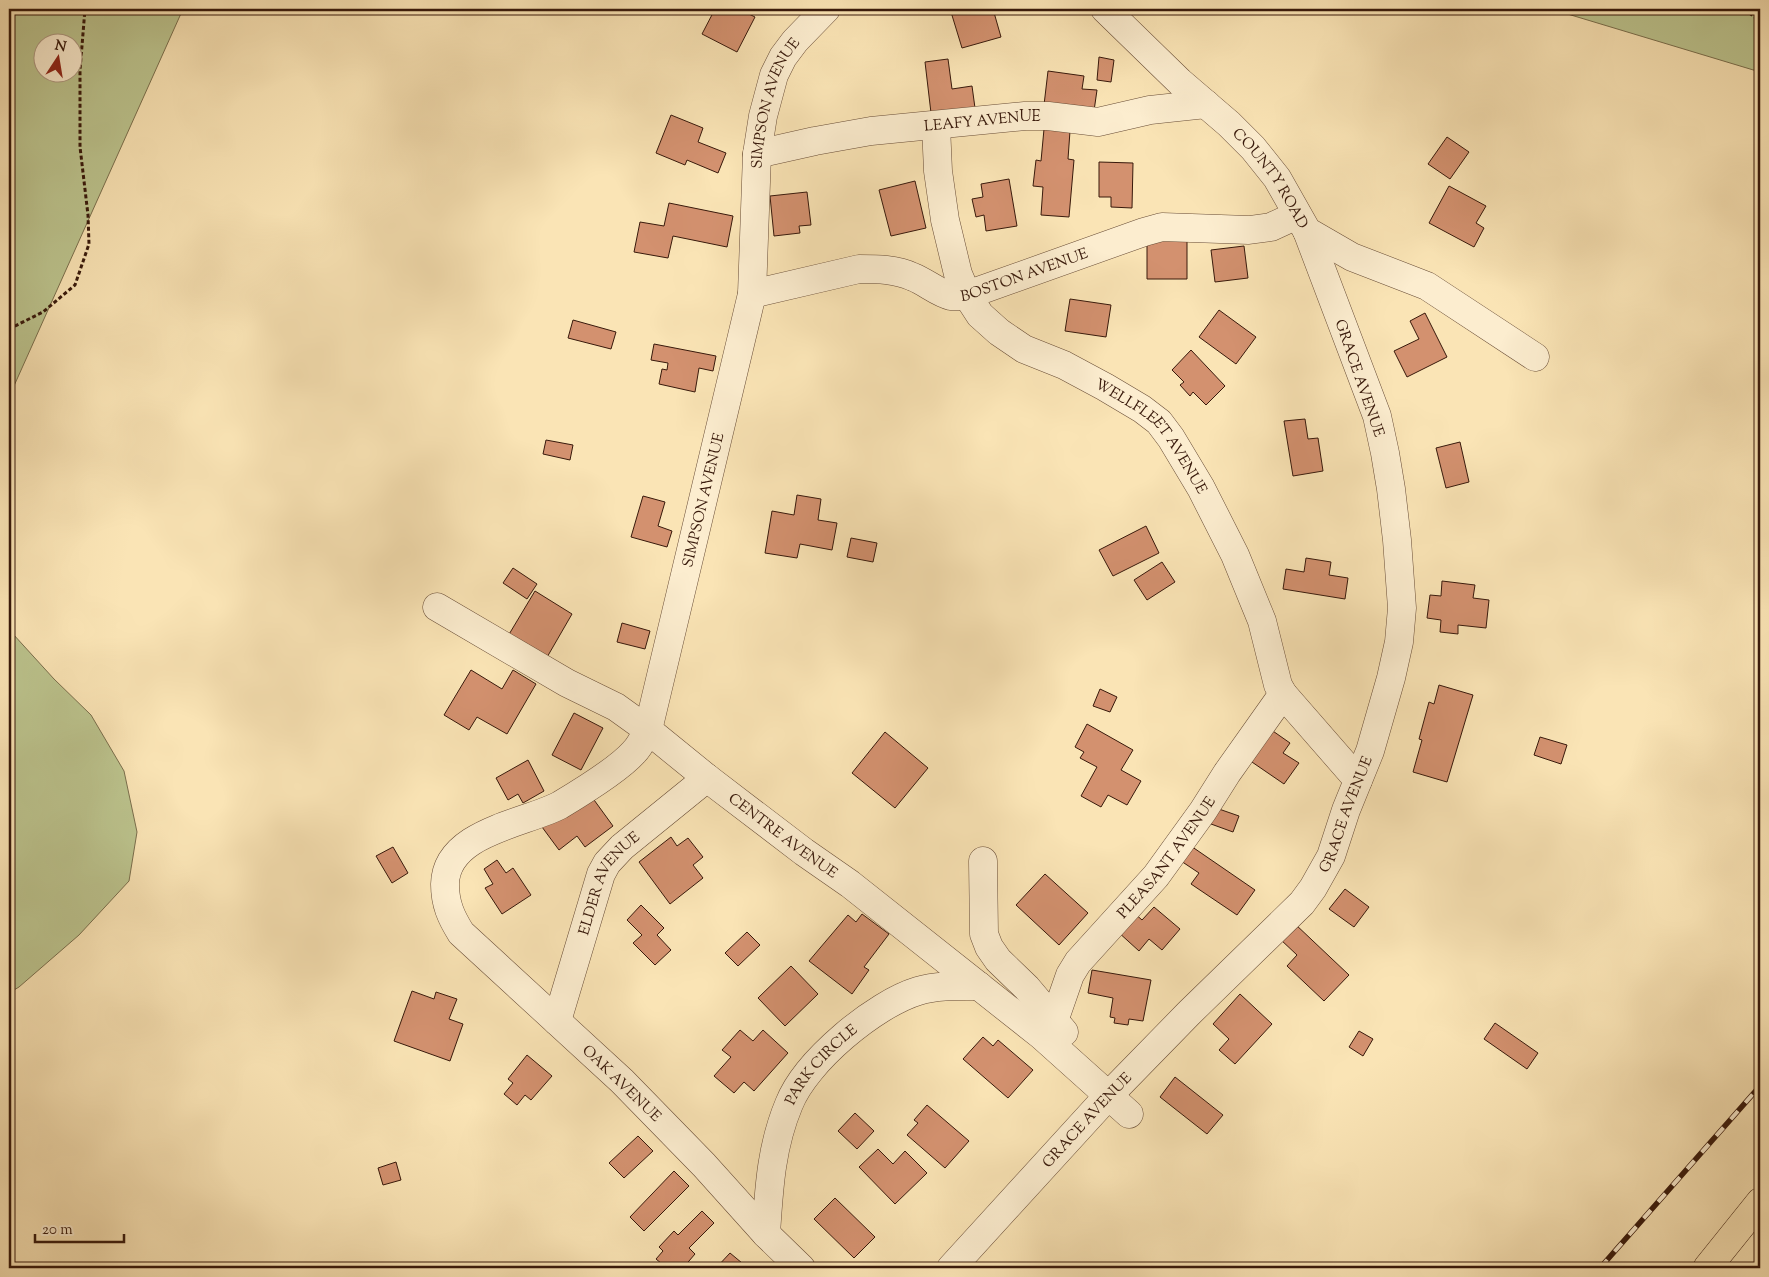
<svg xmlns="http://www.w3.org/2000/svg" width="1769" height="1277" font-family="'Sorts Mill Goudy',serif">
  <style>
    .green { fill: #bcc48e; stroke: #7a6e4c; fill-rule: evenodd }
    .building { fill: #d3916f; stroke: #38190b }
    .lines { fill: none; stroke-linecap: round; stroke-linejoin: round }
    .minor-casing { stroke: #684c36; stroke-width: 29 }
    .major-casing { stroke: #38190b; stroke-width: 29 }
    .path { stroke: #38190b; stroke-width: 3; stroke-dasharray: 4 2.5; stroke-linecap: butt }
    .minor { stroke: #fcedcf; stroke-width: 28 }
    .major { stroke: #fae4b5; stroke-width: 28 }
    .rail-casing { stroke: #38190b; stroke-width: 5.5 }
    .rail { stroke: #fcedcf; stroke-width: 4; stroke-dasharray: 11; stroke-linecap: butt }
    .labels { text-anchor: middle; stroke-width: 4; stroke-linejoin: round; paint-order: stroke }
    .street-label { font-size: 15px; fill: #38190b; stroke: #fcedcf }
  </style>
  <rect width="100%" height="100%" fill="#fae4b5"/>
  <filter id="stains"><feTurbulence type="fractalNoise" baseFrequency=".004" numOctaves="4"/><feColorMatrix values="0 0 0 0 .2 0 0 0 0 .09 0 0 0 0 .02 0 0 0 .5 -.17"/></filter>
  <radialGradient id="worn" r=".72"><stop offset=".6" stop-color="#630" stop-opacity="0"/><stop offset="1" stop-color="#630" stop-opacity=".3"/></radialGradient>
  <path class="green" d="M9,9H183L9,397ZM42,42H72V72H42Z
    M1551,9H1760V72Z
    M9,621L13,634L54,679L91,715L124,771L137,832L129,881L79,935L19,987L9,993Z"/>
  <path class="building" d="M715,9H739L755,17L737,52L702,34Z
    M962,9H993L1001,37L962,48L951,12Z
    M1099,57L1114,60L1111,82L1097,80Z
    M948,59L952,89L972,86L975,108L931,113L925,62Z
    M1048,71L1084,76L1082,89L1097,90L1094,111L1044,105Z
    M671,115L703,128L698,142L726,153L718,173L687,160L685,165L656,153Z
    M1044,129L1070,131L1068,159L1074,160L1069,217L1041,215L1043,187L1033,186L1036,160L1041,161Z
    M1447,137L1469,152L1450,179L1428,164Z
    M1099,162L1133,163L1132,208L1111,207V197H1099Z
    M1009,179L1017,226L986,231L984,215L976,217L972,199L983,197L981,184Z
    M915,181L926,228L891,236L879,190Z
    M1449,186L1486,206L1476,223L1484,228L1474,247L1429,223Z
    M807,192L811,225L799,226L800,233L774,236L770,196Z
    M669,203L733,216L727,247L673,236L668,258L634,252L640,222L664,226Z
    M1147,238H1187V279H1147Z
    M1244,246L1248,278L1215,282L1211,250Z
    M1070,299L1111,305L1106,337L1065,331Z
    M1219,310L1256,337L1236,364L1199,337Z
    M1425,313L1447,357L1407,377L1394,351L1419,339L1410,321Z
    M573,320L616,332L611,349L568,338Z
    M654,344L716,356L713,371L699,368L695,392L659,384L662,369L667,370L668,363L651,360Z
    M1191,350L1225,386L1206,405L1193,392L1190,396L1180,385L1184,382L1172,370Z
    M1305,419L1308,439L1318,438L1323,471L1293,476L1284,421Z
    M546,440L573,445L570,460L543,454Z
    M1460,442L1469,482L1446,488L1436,448Z
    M797,495L821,499L818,520L837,523L832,550L800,544L797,558L765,553L772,511L794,515Z
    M643,496L665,502L658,526L672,531L667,547L631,537Z
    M1146,526L1159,553L1113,576L1099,550Z
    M851,538L877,543L873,562L847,557Z
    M1306,558L1331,562L1329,575L1348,578L1345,599L1283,589L1286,569L1304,572Z
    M1162,562L1175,582L1147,600L1134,580Z
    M513,568L537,584L527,599L503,583Z
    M1442,581L1475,585L1473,598L1489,600L1486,628L1458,625V634L1440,632L1441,620L1427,618L1430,595L1441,596Z
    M535,591L572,614L546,659L508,636Z
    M622,623L650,631L645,649L617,642Z
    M471,670L502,689L513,670L536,684L507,734L477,717L469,730L444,715Z
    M1439,685L1473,695L1447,782L1413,772L1422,740L1419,739L1429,702L1434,704Z
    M1100,689L1117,697L1110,712L1093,706Z
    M574,713L603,728L581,770L552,755Z
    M1087,724L1133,750L1121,770L1141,781L1127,805L1108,795L1101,807L1081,796L1097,767L1080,758L1084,752L1075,747Z
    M1270,729L1290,743L1283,753L1299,763L1284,784L1249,760Z
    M885,732L928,768L895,808L852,773Z
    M1540,737L1567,745L1561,764L1534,755Z
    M528,760L544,791L523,803L518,794L508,800L496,778Z
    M589,793L613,826L585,847L577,836L559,850L542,827Z
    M1216,808L1239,816L1233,832L1211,824Z
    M671,837L677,846L688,838L703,857L693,865L703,878L670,904L639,862Z
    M1188,844L1255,890L1237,915L1191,884L1199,873L1178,859Z
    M393,847L408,873L392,883L376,856Z
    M497,860L506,873L513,868L531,895L502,914L485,888L493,884L484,869Z
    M1045,874L1088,913L1059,945L1016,905Z
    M1345,889L1369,907L1354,927L1329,909Z
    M641,905L664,928L657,935L671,950L655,965L633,943L642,935L627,920Z
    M1154,907L1180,929L1162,950L1149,939L1139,951L1117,931L1133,912L1142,920Z
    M862,914L889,934L864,967L869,970L852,994L809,961L848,915L856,922Z
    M1294,923L1349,975L1324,1001L1287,966L1297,955L1280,939Z
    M747,932L760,945L738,966L725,953Z
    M791,966L818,994L785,1026L758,998Z
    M1092,970L1151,980L1143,1021L1129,1019L1128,1025L1114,1023L1115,1018L1110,1017L1113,998L1088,993Z
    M412,991L434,999L436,992L457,999L449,1019L463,1024L450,1061L394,1041Z
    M1240,994L1272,1024L1235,1064L1219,1050L1229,1039L1213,1024Z
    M1495,1023L1538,1053L1527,1069L1484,1039Z
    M740,1030L753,1041L763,1030L788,1053L754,1091L744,1082L734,1093L714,1076L731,1057L722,1050Z
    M1359,1031L1373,1039L1363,1056L1349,1047Z
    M983,1037L993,1046L998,1040L1033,1070L1008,1098L963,1059Z
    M527,1055L552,1076L531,1100L525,1095L517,1105L504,1094L513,1083L508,1079Z
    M1175,1077L1223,1115L1207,1134L1160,1097Z
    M927,1105L969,1141L945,1168L907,1135L918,1123L914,1120Z
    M855,1113L874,1131L857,1149L838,1131Z
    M638,1136L653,1151L624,1178L609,1163Z
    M878,1149L893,1164L905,1151L927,1173L895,1204L859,1167Z
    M396,1162L401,1180L383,1185L378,1168Z
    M674,1171L689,1186L644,1231L630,1217Z
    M835,1198L875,1237L854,1258L814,1219Z
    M702,1211L714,1223L689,1248L695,1254L683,1268H667L656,1259L663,1251L659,1247L674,1231L678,1235Z
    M730,1253L742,1263L737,1268H716Z"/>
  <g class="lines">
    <g class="minor-casing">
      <g id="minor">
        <path id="s1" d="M1105,9L1180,82L1229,124L1253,148L1277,178L1307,231L1352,257L1427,286L1535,357"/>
        <path id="s2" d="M936,126L938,171L945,220L958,274L967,295L980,315L999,332L1024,349L1064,365L1105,387L1142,409L1159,422L1171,438L1201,488L1235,555L1262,621L1278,685L1283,694L1358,780"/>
        <path id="s3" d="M757,154L815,141L871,131L1025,116H1048L1098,122L1150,110L1206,104"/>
        <path id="s4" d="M752,294L859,269C877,269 896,269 913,277C926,282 938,293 951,296C956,297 962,296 967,295L1144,232L1162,227L1249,230L1271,227L1297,215"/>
        <path id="s5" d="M437,607L567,683L616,707L648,730L707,778L804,852L850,884L1042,1036L1129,1114"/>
        <path d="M983,861L984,934L989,947L998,960L1027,988L1064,1032"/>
        <path id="s6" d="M557,1021L601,874L607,863L622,847L707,778"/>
        <path id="s7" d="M1054,1021L1070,975L1078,962L1156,876L1203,811L1227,773L1283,694"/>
        <path id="s8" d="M766,1234C769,1188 771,1147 789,1104C806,1061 875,1004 918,991C938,985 959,986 979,986"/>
        <path id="s9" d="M801,1268L766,1234L704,1165L622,1081L461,933C451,917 445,904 445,884C446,832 524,824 560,805C580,793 619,769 634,752C640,746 644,737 648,730L752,294L757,154L763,116L774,75L783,57L795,41L826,9"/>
        <path id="s10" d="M951,1268L1108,1096L1189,1013L1302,903L1313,888L1331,856L1346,810L1370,751L1391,678L1399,642L1402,608L1397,540L1391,489L1385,453L1377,416L1307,231"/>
      </g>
    </g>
    <g class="major-casing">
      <path id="major" d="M1707,1268L1760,1202"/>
    </g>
    <path class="path" d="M1744,9L1760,21
      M9,329L43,312L75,285L89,244L88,215L80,147V70L85,9"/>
    <use href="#minor" class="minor"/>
    <use href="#major" class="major"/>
    <g class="rail-casing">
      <path id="rail" d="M1600,1268L1760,1086"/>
    </g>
    <use href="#rail" class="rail"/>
  </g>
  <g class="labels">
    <g class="street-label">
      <text dy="5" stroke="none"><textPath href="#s9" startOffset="1438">SIMPSON AVENUE</textPath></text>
      <text dy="5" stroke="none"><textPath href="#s3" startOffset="228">LEAFY AVENUE</textPath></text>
      <text dy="5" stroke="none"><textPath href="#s1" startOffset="238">COUNTY ROAD</textPath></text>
      <text dy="5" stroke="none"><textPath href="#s4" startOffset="284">BOSTON AVENUE</textPath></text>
      <text transform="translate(1360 378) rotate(71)" y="5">GRACE AVENUE</text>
      <text dy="5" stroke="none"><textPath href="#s2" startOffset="411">WELLFLEET AVENUE</textPath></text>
      <text dy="5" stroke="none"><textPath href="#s9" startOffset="1032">SIMPSON AVENUE</textPath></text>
      <text dy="5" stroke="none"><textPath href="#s10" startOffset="606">GRACE AVENUE</textPath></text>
      <text dy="5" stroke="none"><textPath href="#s5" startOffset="416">CENTRE AVENUE</textPath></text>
      <text dy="5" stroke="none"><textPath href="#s7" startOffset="201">PLEASANT AVENUE</textPath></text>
      <text dy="5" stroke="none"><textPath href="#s6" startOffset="149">ELDER AVENUE</textPath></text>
      <text dy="5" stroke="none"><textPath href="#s8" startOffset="184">PARK CIRCLE</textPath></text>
      <text transform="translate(622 1083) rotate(44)" y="5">OAK AVENUE</text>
      <text dy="5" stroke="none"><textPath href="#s10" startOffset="201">GRACE AVENUE</textPath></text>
    </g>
  </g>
  <rect width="1769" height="1277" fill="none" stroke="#fae4b5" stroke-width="30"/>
  <rect x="10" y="10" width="1749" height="1257" fill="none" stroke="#38190b" stroke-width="2.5"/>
  <rect x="15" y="15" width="1739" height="1247" fill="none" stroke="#38190b"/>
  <g transform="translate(58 58) rotate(12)"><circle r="24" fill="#fcedcf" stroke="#ae9881"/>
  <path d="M0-4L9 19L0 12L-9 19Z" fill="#8f2418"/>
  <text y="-8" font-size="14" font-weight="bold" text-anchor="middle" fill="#38190b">N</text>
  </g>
  <path d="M35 1234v8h89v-8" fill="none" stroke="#38190b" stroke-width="2.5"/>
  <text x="42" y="1234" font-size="15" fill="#38190b" stroke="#fcedcf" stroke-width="4" paint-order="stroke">20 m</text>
  <rect width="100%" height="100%" filter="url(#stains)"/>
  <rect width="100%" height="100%" fill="url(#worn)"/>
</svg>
